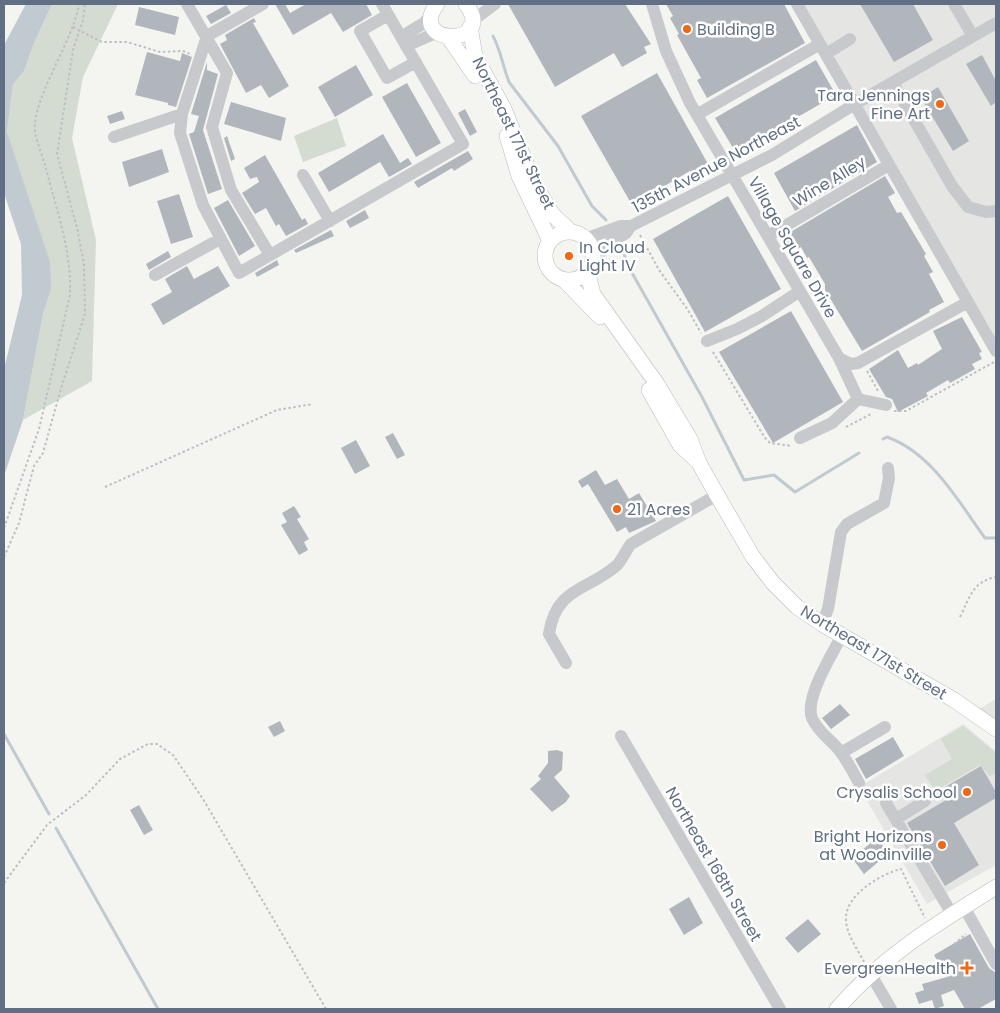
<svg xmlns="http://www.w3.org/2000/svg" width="1000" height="1013" font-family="Poppins,sans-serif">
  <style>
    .built { fill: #e5e5e4 }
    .green { fill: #d4dcd1 }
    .water { fill: #c1cad1 }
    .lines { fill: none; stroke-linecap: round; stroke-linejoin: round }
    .stream { stroke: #c1cad1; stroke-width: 3 }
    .building { fill: #b1b6bd }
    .major-casing { stroke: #b7babe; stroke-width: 16 }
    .path { stroke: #bdbfc2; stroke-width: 2; stroke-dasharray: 2.5 2.5; stroke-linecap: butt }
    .minor { stroke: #c7c9cd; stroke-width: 12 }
    .major { stroke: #fff; stroke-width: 15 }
    .poi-dot { fill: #f06815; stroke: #fff; stroke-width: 2 }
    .labels { text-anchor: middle; stroke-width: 5; stroke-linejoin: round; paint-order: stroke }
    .poi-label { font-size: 16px; fill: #616f84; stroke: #fff; text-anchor: end }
    .street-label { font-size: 16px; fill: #616f84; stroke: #fff }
  </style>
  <rect width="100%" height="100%" fill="#f4f5f0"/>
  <path class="built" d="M797,4H996V349Z
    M996,699V728L972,713Z
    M963,724L996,751V865L927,904L859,787Z"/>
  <path class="green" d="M52,4H118L83,77L72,138L96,240L92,381L23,420L43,314L51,289L7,132L13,84L24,71L34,43Z
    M337,118L346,146L303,162L294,136Z
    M963,726L996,753V773L990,776L980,765L935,791L925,775L952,759L941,739Z"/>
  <path class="water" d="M26,4H52L34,43L24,71L13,84L7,132L50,262L51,289L43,314L23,420L4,476V369L22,295L21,244L4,193V45Z"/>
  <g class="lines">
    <path class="stream" d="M493,36C501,51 503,67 509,82L558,146L592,206L606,220
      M623,249L627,264L702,397L744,480L774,475L795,492L859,453
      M883,439L887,437C932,453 958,501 985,538H996
      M4,734L49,814
      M56,828L158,1009"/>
  </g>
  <path class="building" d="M275,4H285L290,13L306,4H366L372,15L343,32L331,13L293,35Z
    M508,4H625L651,44L644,47L647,53L622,67L614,53L555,87Z
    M666,4H784L805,43L707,98L697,80L701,78L677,35L679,34L670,18L673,16Z
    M860,4H913L933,40L894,62Z
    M226,5L231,13L211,24L206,16Z
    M139,7L179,17L175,35L135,25Z
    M254,18L256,22L253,23L289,86L269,98L261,85L246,93L220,44L227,40L225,35Z
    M147,52L180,61L182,53L192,57L176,107L168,105V103L135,95Z
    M982,55L996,81V102L991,106L966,64Z
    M816,60L836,95L740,150L733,148L715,118Z
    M207,62V70L218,74L203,130L222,189L208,194L189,134L194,132L199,116L191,114Z
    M356,65L373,95L335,117L318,87Z
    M657,73L708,164L692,174L690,171L632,205L581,116Z
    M407,83L441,143L416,157L382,97Z
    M938,87L969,141L953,151L921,98Z
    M231,102L286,118L281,141L224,124Z
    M465,109L477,132L470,136L458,113Z
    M122,111L125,119L110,124L107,116Z
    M857,125L877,162L795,211L774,173Z
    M383,134L400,163L408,158L412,164L389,177L380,162L329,192L318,173Z
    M227,136L235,159L231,161L224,138Z
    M162,149L169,172L129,187L122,162Z
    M468,151L473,159L454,171L452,168L418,188L414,182Z
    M265,155L302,220L305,218L308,224L286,236L279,224L276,226L266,208L255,214L242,193L259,182L257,177L250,179L244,168Z
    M885,176L895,193L888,197L897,213L901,212L926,254L924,256L933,272L929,274L944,302L929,310L930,312L862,351L825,290V284L809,257L807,258L801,247L791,253L782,237Z
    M179,194L193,237L171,244L157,201Z
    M728,196L781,289L705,332L653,239Z
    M228,200L255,246L239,256L214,208Z
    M365,210L369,218L350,228L346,221Z
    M331,230L334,236L296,253L294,250Z
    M168,251L171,257L149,270L146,264Z
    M277,260L279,265L257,277L255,273Z
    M187,266L194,279L218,266L230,286L163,325L151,304L172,292L165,279Z
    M791,311L843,402L773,443L719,352Z
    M962,317L982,352L979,353L982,359L972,364L975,369L950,383L948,380L926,393L928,396L898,412L892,399L886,397L869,369L898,350L908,368L917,363L918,365L942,349L933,331Z
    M393,433L405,455L397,459L385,437Z
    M356,440L370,466L355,474L341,448Z
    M596,470L605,485L617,479L629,499L639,493L656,521L629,533L626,527L617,532L588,484L582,488L578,481Z
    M294,506L301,517L297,519L309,539L304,542L308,550L299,555L281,525L287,522L282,513Z
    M840,704L850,715L831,729L822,718Z
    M280,721L285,731L274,737L268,727Z
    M893,737L904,756L866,779L855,759Z
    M557,750L563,752L562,770L554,777L570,796L566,802L552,812L530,789L541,779L538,776L548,763V751Z
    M981,766L996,792V798L954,823L979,865L945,886L907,823L946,800L940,790Z
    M139,805L153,830L144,835L130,810Z
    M877,838L889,853L864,874L852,858Z
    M689,897L703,923L684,935L669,909Z
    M808,919L821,934L798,953L785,938Z
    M970,934L989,968L996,973V999L978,1009H965L954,990L941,995L944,1006L935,1009L932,1000L919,1004L915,993L924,990L922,984L947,977L934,955Z"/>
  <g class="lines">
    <g class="major-casing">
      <path id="major" d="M437,4C406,47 498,47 466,4
        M470,27L475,56L504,109L534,183L553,215L571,232
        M449,38L475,76
        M507,136L519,176L550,241
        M545 256a24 24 0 1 1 48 0a24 24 0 1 1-48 0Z
        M587,271L593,294L657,384L690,439L699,463L717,495L753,557L773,583L797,607L822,624L954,700L996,729
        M564,280L600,317
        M649,390L680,445L696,460
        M837,1009C881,957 938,923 996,887"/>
    </g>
    <path class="path" d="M73,27L102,42H127L160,52L183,51L190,54
      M640,235L659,270L688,310L701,333
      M713,352L765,438L770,443L792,446
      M867,371L878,391
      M894,411H906L994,362
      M846,427L871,414
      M105,487L277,410L313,404
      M4,528L39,429L70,295C72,251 56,208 45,165C42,155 37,143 35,132C31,100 73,42 79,4
      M4,557L19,523L34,466L43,453L62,385L85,314L84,264L77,228L57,154L73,50L83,20L85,4
      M960,617C970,597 972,582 996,577
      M4,883L47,825L86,795L120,759L148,744H157L173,755L203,799L326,1009
      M954,944L966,934
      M864,962C858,950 846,934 846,919C845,895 881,874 901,869L925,918"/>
    <path class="minor" d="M187,4L227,73L212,127L231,190L270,255
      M263,4L207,36L182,114L180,133L203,205L239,273L463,144L382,4
      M652,4L666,51L690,103L839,358L851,364L858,363L968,302
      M797,4L996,351
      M954,4L973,36
      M388,15L360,31L387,78L416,62
      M472,21L495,4
      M401,37L424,23L433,12
      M406,46L438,32
      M826,54L850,39
      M893,83L952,186L968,207L986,212L996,211
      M698,114L820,44
      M114,137L182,114
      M303,175L330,221
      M768,236L882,169
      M585,239L621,226H631L772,155L855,104L996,23
      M593,260L611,242L626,233L631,226
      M155,275L220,239
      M707,341L737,329L762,316L800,291
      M858,399L886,405
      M800,438L832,423L858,399L839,358
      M822,624L828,609L841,532L847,524L884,503L889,478L888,468
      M842,635C833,653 804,698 812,718C818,732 830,739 839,750C847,760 853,772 859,783
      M566,663L549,634C556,587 587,591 616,566C621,562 626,550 631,544L717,495
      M621,736L780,1009
      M841,753L885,727
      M886,803L952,914
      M896,819L925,801
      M964,907L996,964
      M870,973L891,1009"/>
    <use href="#major" class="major"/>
  </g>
  <g class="poi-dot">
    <circle cx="687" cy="29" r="5"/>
    <circle cx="940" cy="104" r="5"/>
    <circle cx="569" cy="256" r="5"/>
    <circle cx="617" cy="509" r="5"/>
    <circle cx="967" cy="792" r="5"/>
    <circle cx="942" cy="845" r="5"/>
    <path d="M964.5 960.5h5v5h5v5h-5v5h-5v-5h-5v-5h5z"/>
  </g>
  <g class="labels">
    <g class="poi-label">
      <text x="697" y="35" text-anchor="start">Building B</text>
      <text x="930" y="101">Tara Jennings<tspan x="930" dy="18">Fine Art</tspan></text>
      <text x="579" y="253" text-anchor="start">In Cloud<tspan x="579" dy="18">Light IV</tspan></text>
      <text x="627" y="515" text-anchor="start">21 Acres</text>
      <text x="957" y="798">Crysalis School</text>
      <text x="932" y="842">Bright Horizons<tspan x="932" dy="18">at Woodinville</tspan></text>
      <text x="956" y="974">EvergreenHealth</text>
    </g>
    <g class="street-label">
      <text transform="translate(514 133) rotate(64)" y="6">Northeast 171st Street</text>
      <text transform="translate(716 164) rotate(-28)" y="6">135th Avenue Northeast</text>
      <text transform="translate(829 181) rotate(-31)" y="6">Wine Alley</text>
      <text transform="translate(793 247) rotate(60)" y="6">Village Square Drive</text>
      <text transform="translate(874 652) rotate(31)" y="6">Northeast 171st Street</text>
      <text transform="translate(714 864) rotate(60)" y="6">Northeast 168th Street</text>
    </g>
  </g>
  <rect width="1000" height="1013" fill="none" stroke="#616f84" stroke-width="10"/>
</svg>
